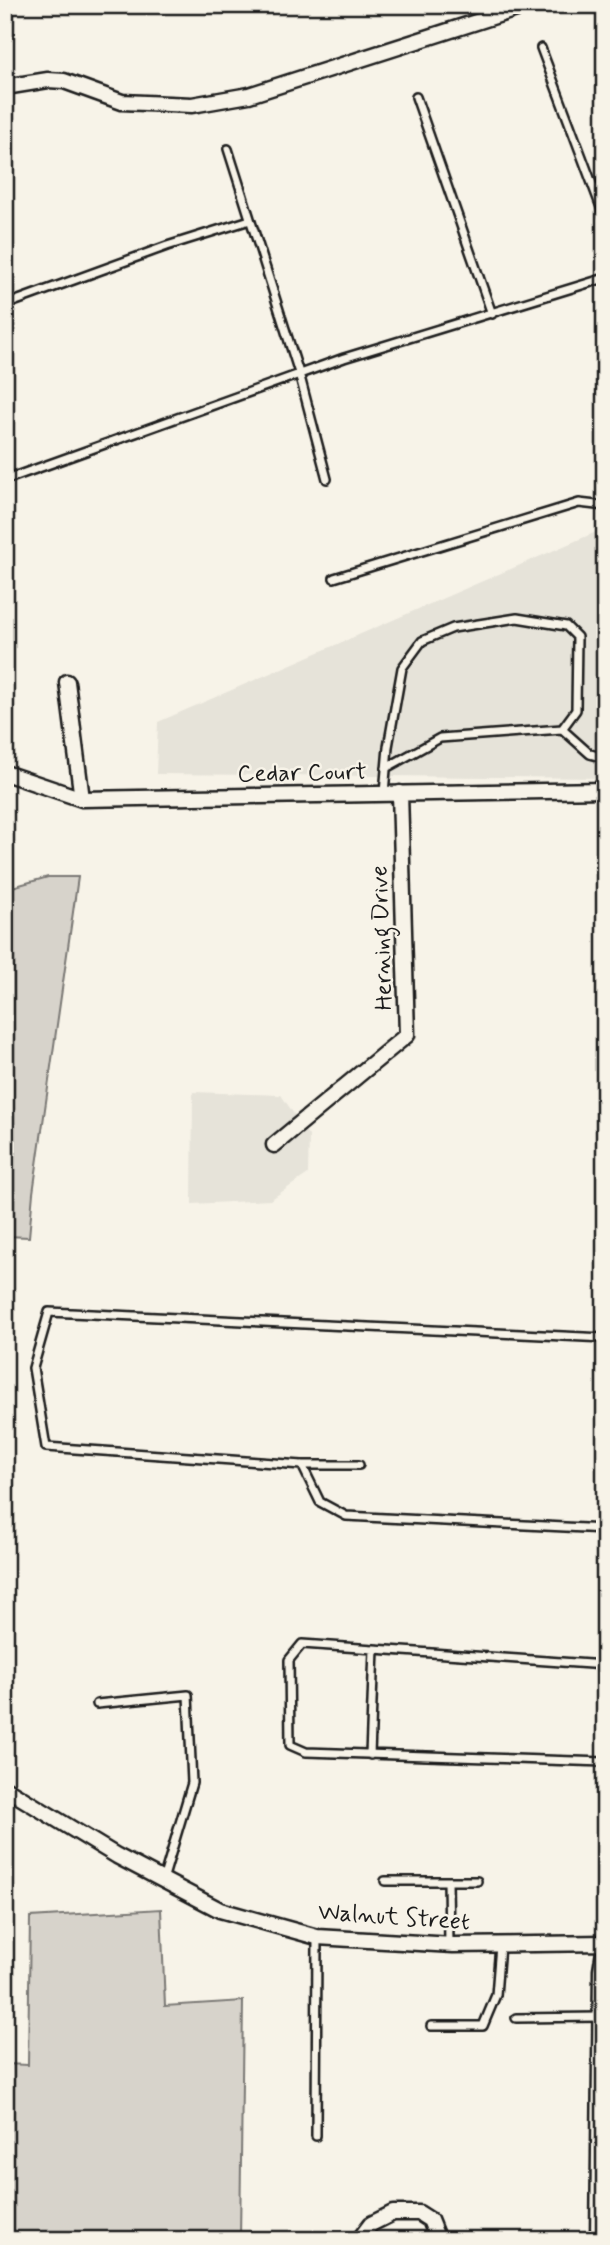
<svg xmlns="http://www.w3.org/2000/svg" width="610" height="2245" font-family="Mynerve,sans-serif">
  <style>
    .built { fill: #e6e3d9 }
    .green { fill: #d7d3cb; stroke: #7a7874; stroke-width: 2 }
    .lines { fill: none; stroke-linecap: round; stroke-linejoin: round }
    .lane-casing { stroke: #1c1c1c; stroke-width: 12 }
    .street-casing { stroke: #1c1c1c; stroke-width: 19 }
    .lane { stroke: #f7f3e8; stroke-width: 7 }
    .street { stroke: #f7f3e8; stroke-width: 14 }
    .labels { text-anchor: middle; stroke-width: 5; stroke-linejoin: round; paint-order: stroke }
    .street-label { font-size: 24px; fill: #1c1c1c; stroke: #f7f3e8 }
  </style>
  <rect width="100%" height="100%" fill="#f7f3e8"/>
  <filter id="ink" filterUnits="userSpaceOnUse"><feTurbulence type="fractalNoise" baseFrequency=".0143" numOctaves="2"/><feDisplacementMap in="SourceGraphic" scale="14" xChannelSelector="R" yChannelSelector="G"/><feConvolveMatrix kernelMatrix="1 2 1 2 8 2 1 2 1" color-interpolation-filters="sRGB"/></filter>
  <g filter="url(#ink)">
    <path class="built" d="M605,298V778L156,774L158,722L596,532L602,326L599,300Z
      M193,1092L281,1095L309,1136L308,1174L270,1200L192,1204Z"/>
    <path class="green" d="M48,877H78L33,1193L29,1237L5,1236V889Z
      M161,1909L165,2006L243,2001L240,2240H5V2064L28,2065L30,1917Z"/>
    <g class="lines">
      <g class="lane-casing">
        <path id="lane" d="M541,48L605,218
          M416,97L492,314
          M228,149L299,373L327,479
          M5,305L167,246L250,220
          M5,480L344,358L605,278
          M334,578L579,503L605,506
          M562,729L590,754L605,758
          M384,793L388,747L402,668L422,641L453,628L517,618L566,626L577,637L576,710L562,729L440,738L386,768
          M302,1465L320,1502L346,1516L605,1529
          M359,1465H302L46,1447L33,1368L49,1312L605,1338
          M605,1665L302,1644L289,1660L290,1745L306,1752L605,1762
          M97,1704L188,1695L192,1783L163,1880
          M370,1755L374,1649
          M385,1881H448L449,1944
          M448,1881H477
          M516,2018L600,2017
          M431,2026H483L496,1995L500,1945
          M316,2136L317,1937"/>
      </g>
      <g class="street-casing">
        <path id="street" d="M5,87L48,80L64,81L122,102L192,105L249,95L529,5
          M67,682L82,799
          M5,773L82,799L605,790
          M274,1145L407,1035L400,793
          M5,1788L117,1856L220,1910L317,1937L453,1945L605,1943
          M359,2240L371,2224L393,2213H419L430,2220L438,2240
          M598,2240L601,1970L605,1946"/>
      </g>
      <use href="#lane" class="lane"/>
      <use href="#street" class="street"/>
    </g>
  </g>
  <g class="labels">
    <g class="street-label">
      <text transform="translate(302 772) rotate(-1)" y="8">Cedar Court</text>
      <text transform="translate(381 938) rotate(-92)" y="8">Herning Drive</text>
      <text transform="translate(394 1916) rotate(4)" y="8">Walnut Street</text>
    </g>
  </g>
  <rect width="610" height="2245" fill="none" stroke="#f7f3e8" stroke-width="28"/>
  <rect x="14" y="14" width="582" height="2217" fill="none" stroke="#1c1c1c" stroke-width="2.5" filter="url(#ink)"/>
</svg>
